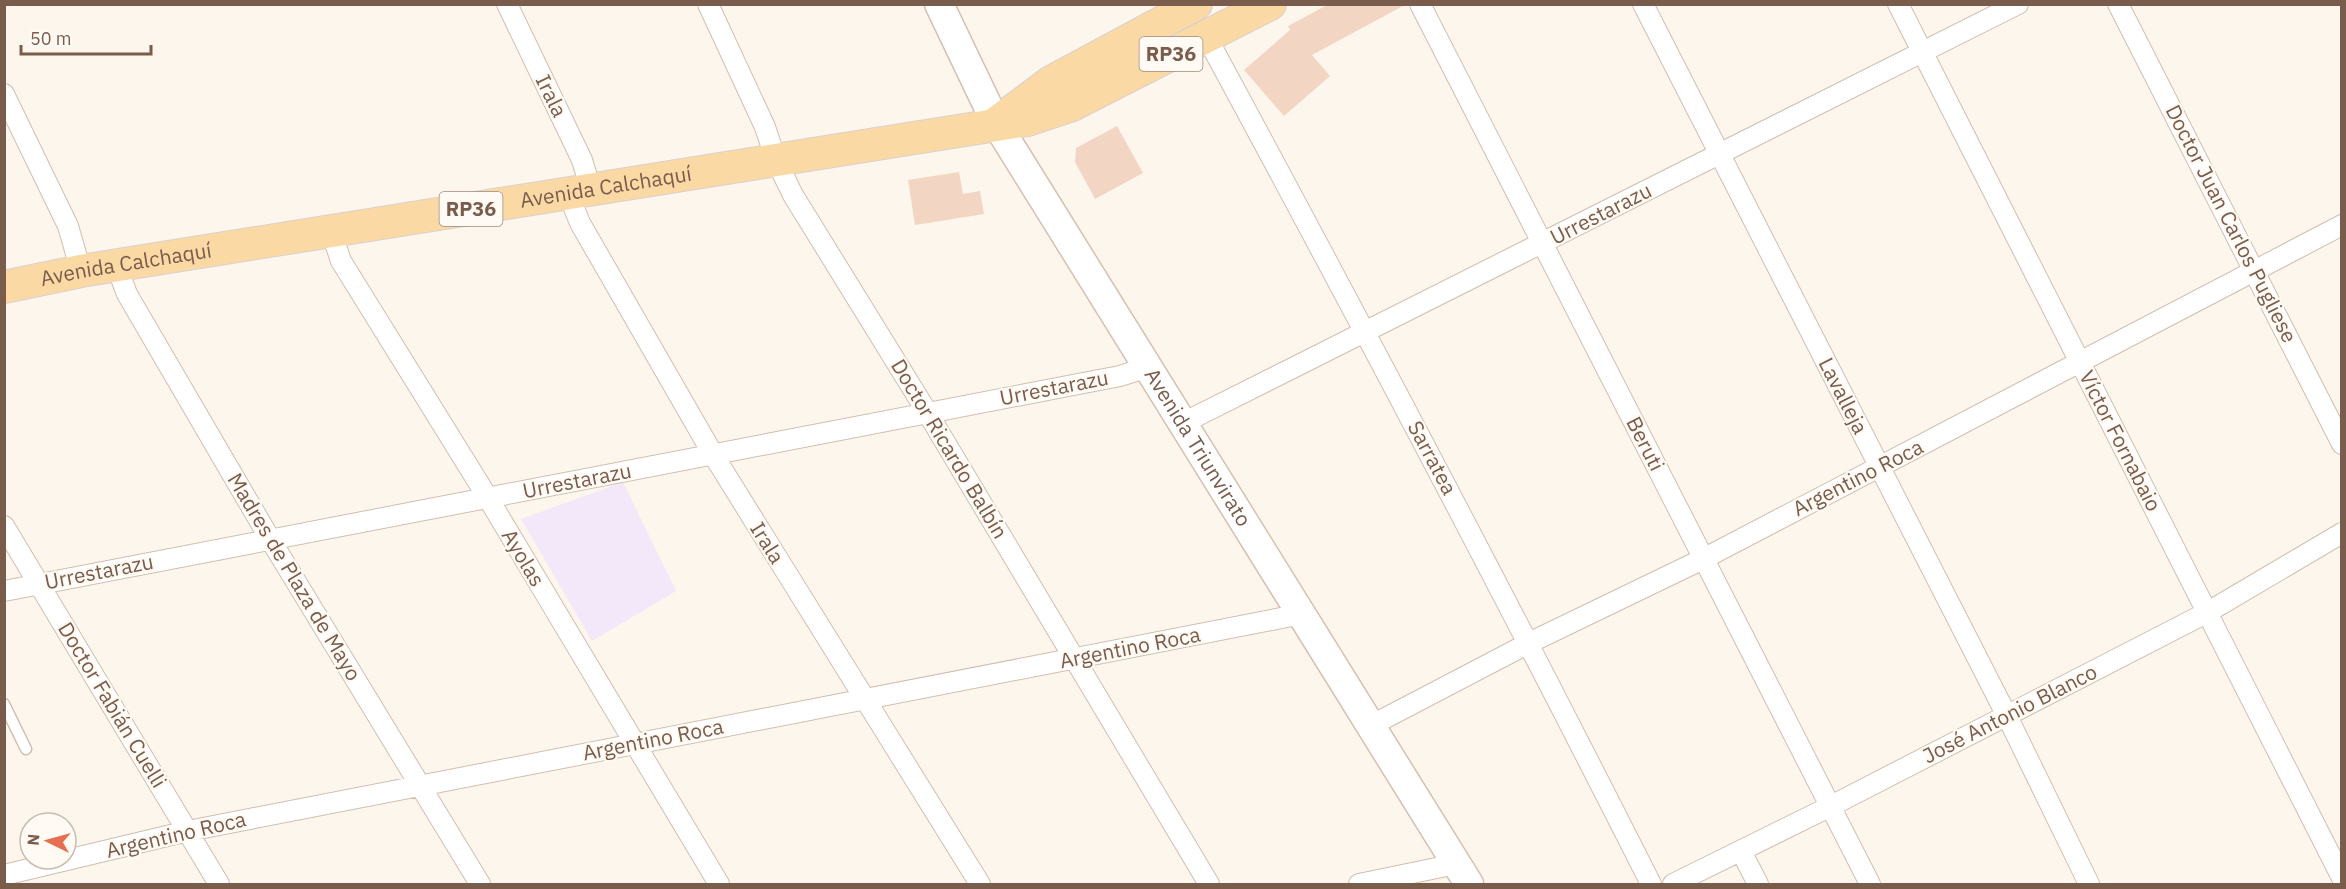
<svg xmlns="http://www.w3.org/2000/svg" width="2346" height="889" font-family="'IBM Plex Sans',sans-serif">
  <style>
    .education { fill: #f3e8fa }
    .building { fill: #f3d5c3 }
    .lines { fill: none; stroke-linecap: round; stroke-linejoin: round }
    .lane-casing { stroke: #d1beb0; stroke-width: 13 }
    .street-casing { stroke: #d1beb0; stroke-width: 22 }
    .secondary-casing { stroke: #d6c0b0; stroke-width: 31 }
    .primary-casing { stroke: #dad1cd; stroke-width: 34 }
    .lane { stroke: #fff; stroke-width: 10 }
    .street { stroke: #fff; stroke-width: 20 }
    .secondary { stroke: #fff; stroke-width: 28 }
    .primary { stroke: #fbd9a5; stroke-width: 32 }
    .labels { text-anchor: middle; stroke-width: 4.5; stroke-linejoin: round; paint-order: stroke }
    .shield { fill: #fffaf3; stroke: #a28b7f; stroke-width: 1.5 }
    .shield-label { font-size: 20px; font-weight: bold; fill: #7a5c4d }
    .street-label { font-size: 21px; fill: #7a5c4d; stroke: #fffaf3 }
  </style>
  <rect width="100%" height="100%" fill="#fdf6ec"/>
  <path class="education" d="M623,482L676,591L592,641L521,519Z"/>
  <path class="building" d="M1327,5L1403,6L1312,55L1330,76L1284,116L1244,70L1290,30L1288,26Z
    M1117,126L1143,173L1095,199L1075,162L1076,148Z
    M959,172L963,194L980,191L984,214L915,225L908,180Z"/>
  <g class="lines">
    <g class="lane-casing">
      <path id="lane" d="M4,704L26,749"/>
    </g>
    <g class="street-casing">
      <path id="street" d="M507,4L582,160L591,190
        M708,4L765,127L776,160L793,195L927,412L1209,884
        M1420,4L1870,884
        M1643,4L2007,716L2089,884
        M1898,4L2342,878
        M2118,4L2342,444
        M1206,36C1358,317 1507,599 1651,884
        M4,94L68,226L81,271
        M568,193L580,223L714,456L980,884
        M331,231L341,261L488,498L719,884
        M116,265L127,294L270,539L480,884
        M1183,423L2018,4
        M4,526L219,884
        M4,591L1120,376L1148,367
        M1372,725L1529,643L1703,559L2342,225
        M1741,851L1758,884
        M4,875L188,831L1302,614
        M1359,884L1456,864
        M1673,884L1829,807L2208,612L2342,533"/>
    </g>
    <g class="secondary-casing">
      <g id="secondary">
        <path id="s1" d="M939,4L996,123L1469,884"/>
      </g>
    </g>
    <g class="primary-casing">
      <g id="primary">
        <path d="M996,123L1051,82L1196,4"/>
        <path id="s2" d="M4,287L81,271L1027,120L1072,105L1270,4"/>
      </g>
    </g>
    <use href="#lane" class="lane"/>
    <use href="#street" class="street"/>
    <use href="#secondary" class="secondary"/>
    <use href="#primary" class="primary"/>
  </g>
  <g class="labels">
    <g class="shield">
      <rect x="1139.5" y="37" width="63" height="34" rx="4.5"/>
      <rect x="439.5" y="192" width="63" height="34" rx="4.5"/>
    </g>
    <g class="shield-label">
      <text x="1171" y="61">RP36</text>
      <text x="471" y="216">RP36</text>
    </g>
    <g class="street-label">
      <text transform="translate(551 96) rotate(64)" y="7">Irala</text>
      <text dy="7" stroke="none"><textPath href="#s2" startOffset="610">Avenida Calchaquí</textPath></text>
      <text transform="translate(1601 214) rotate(-27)" y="7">Urrestarazu</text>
      <text transform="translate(2231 224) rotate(63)" y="7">Doctor Juan Carlos Pugliese</text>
      <text dy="7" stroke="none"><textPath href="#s2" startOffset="124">Avenida Calchaquí</textPath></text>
      <text transform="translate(1054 388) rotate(-11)" y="7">Urrestarazu</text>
      <text transform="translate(1843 396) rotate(63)" y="7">Lavalleja</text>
      <text transform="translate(2120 441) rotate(63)" y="7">Víctor Fornabaio</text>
      <text transform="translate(1645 444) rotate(63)" y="7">Beruti</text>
      <text dy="7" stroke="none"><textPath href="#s1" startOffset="514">Avenida Triunvirato</textPath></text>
      <text transform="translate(949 449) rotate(59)" y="7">Doctor Ricardo Balbín</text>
      <text transform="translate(1432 458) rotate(62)" y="7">Sarratea</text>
      <text transform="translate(1858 478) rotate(-27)" y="7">Argentino Roca</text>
      <text transform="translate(577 481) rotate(-11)" y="7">Urrestarazu</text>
      <text transform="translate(767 543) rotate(58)" y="7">Irala</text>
      <text transform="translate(523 558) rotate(59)" y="7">Ayolas</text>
      <text transform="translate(99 572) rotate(-11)" y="7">Urrestarazu</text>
      <text transform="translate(294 577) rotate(59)" y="7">Madres de Plaza de Mayo</text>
      <text transform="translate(1130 648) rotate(-11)" y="7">Argentino Roca</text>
      <text transform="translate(112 705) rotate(59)" y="7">Doctor Fabián Cuelli</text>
      <text transform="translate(2010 714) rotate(-27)" y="7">José Antonio Blanco</text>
      <text transform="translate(653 740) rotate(-11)" y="7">Argentino Roca</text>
      <text transform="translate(176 835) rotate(-13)" y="7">Argentino Roca</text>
    </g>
  </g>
  <rect width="2346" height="889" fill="none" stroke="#7a5c4d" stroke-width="12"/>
  <g transform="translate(48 841) rotate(275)"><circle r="28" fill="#fffaf3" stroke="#cabbb1" stroke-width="1.5"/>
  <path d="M0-4.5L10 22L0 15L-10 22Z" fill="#e76f51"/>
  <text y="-9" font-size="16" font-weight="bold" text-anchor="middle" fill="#7a5c4d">N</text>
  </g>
  <path d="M21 45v9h130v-9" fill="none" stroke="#7a5c4d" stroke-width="3"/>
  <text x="30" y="45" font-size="18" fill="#7a5c4d" stroke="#fffaf3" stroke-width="4.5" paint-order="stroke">50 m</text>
</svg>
